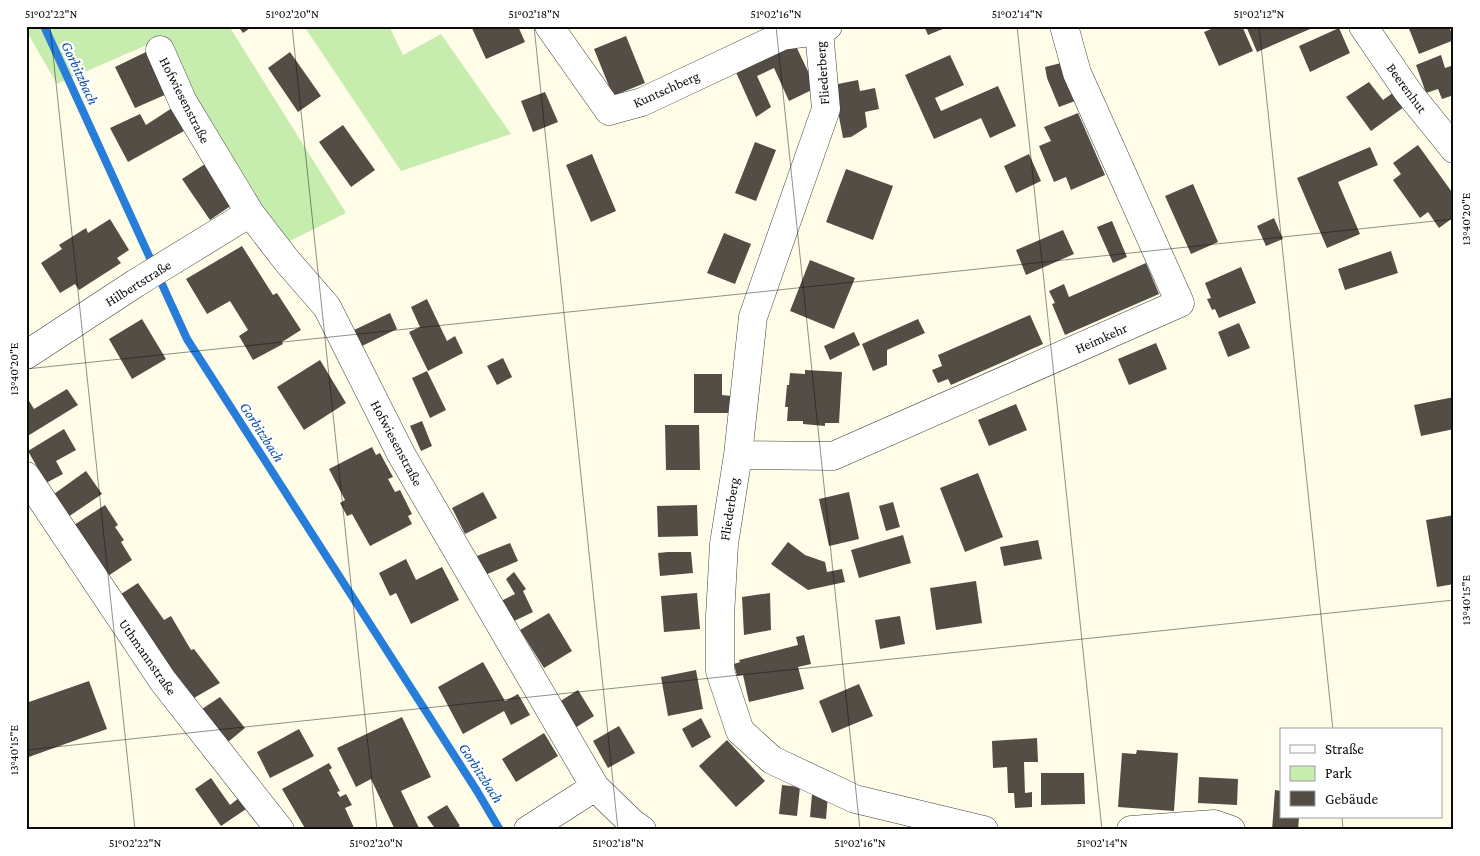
<svg xmlns="http://www.w3.org/2000/svg" width="1480" height="856" font-family="'Crimson Pro',serif">
  <style>
    .green { fill: #c7edae }
    .lines { fill: none; stroke-linecap: round; stroke-linejoin: round }
    .stream { stroke: #277dda; stroke-width: 8 }
    .building { fill: #544d46 }
    .minor-casing { stroke: #3e3e3e; stroke-width: 29 }
    .minor { stroke: #fff; stroke-width: 28 }
    .ticks { fill: none; stroke: #0b0b0b; stroke-width: 1; stroke-opacity: 0.45 }
    .labels { text-anchor: middle; stroke-width: 5; stroke-linejoin: round; paint-order: stroke }
    .street-label { font-size: 14px; fill: #0b0b0b; stroke: #fff }
    .water-label { font-size: 15px; font-style: italic; fill: #0a4fa7; stroke: #fff }
    .neatline { fill: none; stroke: #0b0b0b; stroke-width: 2 }
    .ticks-label { font-size: 12px; text-anchor: middle; fill: #0b0b0b }
  </style>
  <rect width="100%" height="100%" fill="#fffde8"/>
  <path class="green" d="M26,26H229L346,213L286,243L149,44L57,84L26,30Z
    M304,26H389L403,55L441,34L511,134L401,171Z"/>
  <g class="lines">
    <path class="stream" d="M44,26L187,339L477,791L500,830"/>
  </g>
  <path class="building" d="M238,26H253L243,33Z
    M471,26H518L525,42L486,59Z
    M924,26H950L928,35Z
    M1218,26H1242L1253,51L1219,66L1204,32Z
    M1246,26H1317L1257,52Z
    M1408,26H1449L1454,40L1419,54Z
    M1339,28L1350,53L1310,72L1299,46Z
    M626,36L645,83L613,96L594,49Z
    M794,42L816,88L789,101L774,68L757,76L771,107L756,117L735,70Z
    M148,51L167,94L135,108L115,67Z
    M290,52L321,96L298,112L268,68Z
    M950,55L964,85L935,98L941,111L998,86L1016,126L990,138L981,118L934,139L905,75Z
    M1441,55L1445,68L1454,65V95L1442,99L1438,89L1426,93L1416,65Z
    M1061,63L1075,101L1059,107L1047,78L1045,67Z
    M858,80L860,91L875,88L879,109L865,112L867,127L851,137L843,138L833,85Z
    M1369,82L1383,100L1394,92L1404,107L1371,131L1346,97Z
    M545,92L558,122L533,132L521,101Z
    M172,108L184,131L128,162L110,128L140,114L146,125Z
    M1078,113L1105,175L1071,190L1066,177L1054,182L1039,146L1051,141L1044,127Z
    M343,125L375,170L351,187L319,142Z
    M755,142L776,150L756,201L735,193Z
    M1418,145L1454,195V217L1439,228L1428,212L1420,218L1393,180L1401,174L1393,163Z
    M1370,147L1378,165L1338,182L1360,234L1327,248L1297,178Z
    M592,154L616,211L591,222L566,165Z
    M1029,154L1041,181L1016,193L1004,166Z
    M205,164L232,205L210,220L182,179Z
    M846,169L893,186L873,240L826,222Z
    M1193,184L1218,242L1191,254L1165,196Z
    M1274,218L1283,239L1266,246L1257,226Z
    M110,219L129,250L117,258L121,263L79,290L75,284L60,293L41,263L62,249L59,245L86,228L88,233Z
    M1112,221L1127,257L1113,263L1097,227Z
    M1063,230L1074,254L1026,275L1016,250Z
    M724,233L751,244L735,284L707,273Z
    M242,246L273,295L277,293L301,330L282,342L283,344L253,360L239,336L248,330L230,301L207,314L186,279Z
    M1391,251L1398,273L1345,290L1338,269Z
    M810,260L855,278L834,329L790,311Z
    M1146,263L1159,294L1065,335L1052,304L1055,303L1049,291L1064,284L1069,297Z
    M1241,267L1256,303L1219,318L1215,309L1212,310L1207,299L1211,298L1205,283Z
    M427,299L447,341L455,336L463,353L428,371L409,332L420,327L411,307Z
    M390,313L397,329L362,346L354,330Z
    M1030,315L1043,344L951,385L948,379L938,383L932,370L942,366L938,355Z
    M142,319L166,359L132,379L109,339Z
    M918,319L925,333L887,350V365L873,371L862,344Z
    M1239,323L1250,348L1228,357L1218,332Z
    M854,332L860,345L830,360L824,346Z
    M1156,343L1167,369L1129,385L1118,359Z
    M503,358L512,377L497,385L487,366Z
    M320,360L346,403L304,430L277,387Z
    M805,370L842,372L839,423H825V426L803,424V421H787L788,407H785L787,385H789L790,373L805,374Z
    M427,371L446,410L430,418L412,378Z
    M694,374H722V395L732,396L733,413H694Z
    M67,389L78,405L26,437V396L34,409Z
    M1454,397V429L1421,436L1414,405Z
    M1016,404L1027,430L989,446L978,420Z
    M422,421L432,446L421,451L410,426Z
    M665,425H699L700,470H666Z
    M64,429L76,450L56,461L63,474L46,483L28,451Z
    M372,447L376,455L380,453L393,477L388,479L395,492L400,490L412,514L408,516L412,524L370,546L352,514L347,516L340,503L345,500L329,469Z
    M86,471L102,494L68,517L54,494Z
    M978,473L1003,537L965,552L940,488Z
    M483,492L497,518L465,534L452,508Z
    M849,492L859,539L829,546L819,499Z
    M893,502L900,527L886,531L879,506Z
    M105,505L118,525L115,527L124,540L121,542L132,560L108,576L74,525Z
    M697,505L698,536L658,537L657,506Z
    M1454,515V584L1437,587L1426,520Z
    M903,535L911,563L859,578L851,550Z
    M1038,540L1042,559L1004,566L1000,547Z
    M788,542L805,555L825,562L827,572L842,569L845,582L808,590L789,577L771,564Z
    M510,543L518,561L485,575L477,556Z
    M668,552H691L693,573L660,576L658,553Z
    M406,559L416,580L442,567L459,600L411,624L396,593L390,596L379,573Z
    M514,572L526,589L523,591L533,612L512,622L501,601L515,594L506,579Z
    M976,581L982,623L936,630L930,588Z
    M138,583L164,620L171,616L191,650L194,649L220,683L194,698L167,663L121,594Z
    M697,593L700,629L664,632L661,596Z
    M770,593L771,630L744,635L742,597Z
    M549,613L572,651L544,668L520,630Z
    M900,616L905,644L880,649L875,620Z
    M804,635L811,664L798,667L804,689L749,702L743,675L737,676L734,664L740,662L739,660L798,645L796,637Z
    M483,662L505,701L518,694L530,715L511,725L504,711L463,734L438,687Z
    M696,670L703,709L668,716L661,677Z
    M89,681L107,729L26,758V703Z
    M859,684L873,716L832,733L819,701Z
    M578,690L594,716L575,728L559,702Z
    M220,697L245,728L228,742L202,709Z
    M402,717L431,777L401,791L420,830H395L371,779L356,787L337,748Z
    M701,718L711,737L692,748L682,729Z
    M619,726L635,753L608,768L593,741Z
    M299,729L314,756L270,778L257,752Z
    M544,733L558,756L516,782L502,759Z
    M1037,738L1038,762H1024L1025,793L1032,792V807L1015,808L1014,793H1008L1007,767L993,768L992,741Z
    M727,740L765,781L736,807L699,766Z
    M1137,750L1178,753L1174,811L1118,807L1122,753L1136,754Z
    M329,763L332,768L329,770L340,791L337,792L340,797L346,794L352,805L345,808L355,830H306L282,789Z
    M1041,773H1084L1085,804L1041,805Z
    M1199,777L1238,779L1237,805L1198,803Z
    M211,778L230,805L244,794L252,805L221,826L195,789Z
    M782,785L800,787L797,816L779,814Z
    M1275,790L1281,791V817H1299L1298,830H1272Z
    M812,794L828,795L826,819L810,817Z
    M447,805L460,826L454,830H436L427,817Z"/>
  <g class="lines">
    <g class="minor-casing">
      <path id="minor" d="M549,26L609,111L642,102L782,36L819,31L828,26
        M1363,26L1408,92L1454,149
        M819,31L826,109L753,317L738,455L724,544L720,616V671L740,731L772,760L855,799L984,830
        M160,50L183,102L250,213L287,261L327,307L401,454L595,787L631,822L642,830
        M26,355L136,283L250,213
        M738,455L833,456L1180,303L1077,73L1064,26
        M26,476L163,681L280,830
        M528,830L595,787
        M1131,830L1214,824L1231,830"/>
    </g>
    <use href="#minor" class="minor"/>
  </g>
  <path class="ticks" d="M50,26L135,830M292,26L377,830M534,26L618,830M776,26L860,830M1017,26L1102,830M1259,26L1333,730M26,369L1454,219M26,750L1454,600M1342,817L1343,830"/>
  <g class="labels">
    <g class="street-label">
      <text transform="translate(822 73) rotate(-94)" y="5">Fliederberg</text>
      <text transform="translate(1407 88) rotate(54)" y="5">Beerenhut</text>
      <text transform="translate(666 89) rotate(-24)" y="5">Kuntschberg</text>
      <text transform="translate(185 100) rotate(63)" y="5">Hofwiesenstraße</text>
      <text transform="translate(138 283) rotate(-32)" y="5">Hilbertstraße</text>
      <text transform="translate(1101 338) rotate(-24)" y="5">Heimkehr</text>
      <text transform="translate(397 443) rotate(62)" y="5">Hofwiesenstraße</text>
      <text transform="translate(729 509) rotate(-81)" y="5">Fliederberg</text>
      <text transform="translate(148 657) rotate(55)" y="5">Uthmannstraße</text>
    </g>
    <g class="water-label">
      <text transform="translate(80 73) rotate(65)" y="5">Gorbitzbach</text>
      <text transform="translate(262 432) rotate(57)" y="5">Gorbitzbach</text>
      <text transform="translate(481 773) rotate(57)" y="5">Gorbitzbach</text>
    </g>
  </g>
  <rect width="1480" height="856" fill="none" stroke="#ffffff" stroke-width="55"/>
  <rect x="1280" y="728" width="162" height="90" fill="#ffffff" stroke="#9d9d9d"/>
  <rect x="1290" y="745" width="25" height="8" fill="#ffffff" stroke="#9d9d9d"/>
  <text x="1325" y="754" font-size="15" fill="#0b0b0b">Straße</text>
  <rect x="1290" y="766" width="25" height="15" fill="#c7edae" stroke="#9d9d9d"/>
  <text x="1325" y="778" font-size="15" fill="#0b0b0b">Park</text>
  <rect x="1290" y="791" width="25" height="15" fill="#544d46" stroke="#9d9d9d"/>
  <text x="1325" y="804" font-size="15" fill="#0b0b0b">Gebäude</text>
  <rect x="28" y="28" width="1424" height="800" class="neatline"/>
  <g class="ticks-label">
    <text x="51" y="18">51°02'22"N</text>
    <text x="292" y="18">51°02'20"N</text>
    <text x="534" y="18">51°02'18"N</text>
    <text x="776" y="18">51°02'16"N</text>
    <text x="1017" y="18">51°02'14"N</text>
    <text x="1259" y="18">51°02'12"N</text>
    <text transform="translate(1466 219) rotate(-90)" y="4">13°40'20"E</text>
    <text transform="translate(14 369) rotate(-90)" y="4">13°40'20"E</text>
    <text transform="translate(1466 600) rotate(-90)" y="4">13°40'15"E</text>
    <text transform="translate(14 750) rotate(-90)" y="4">13°40'15"E</text>
    <text x="135" y="847">51°02'22"N</text>
    <text x="376" y="847">51°02'20"N</text>
    <text x="618" y="847">51°02'18"N</text>
    <text x="860" y="847">51°02'16"N</text>
    <text x="1102" y="847">51°02'14"N</text>
  </g>
</svg>
